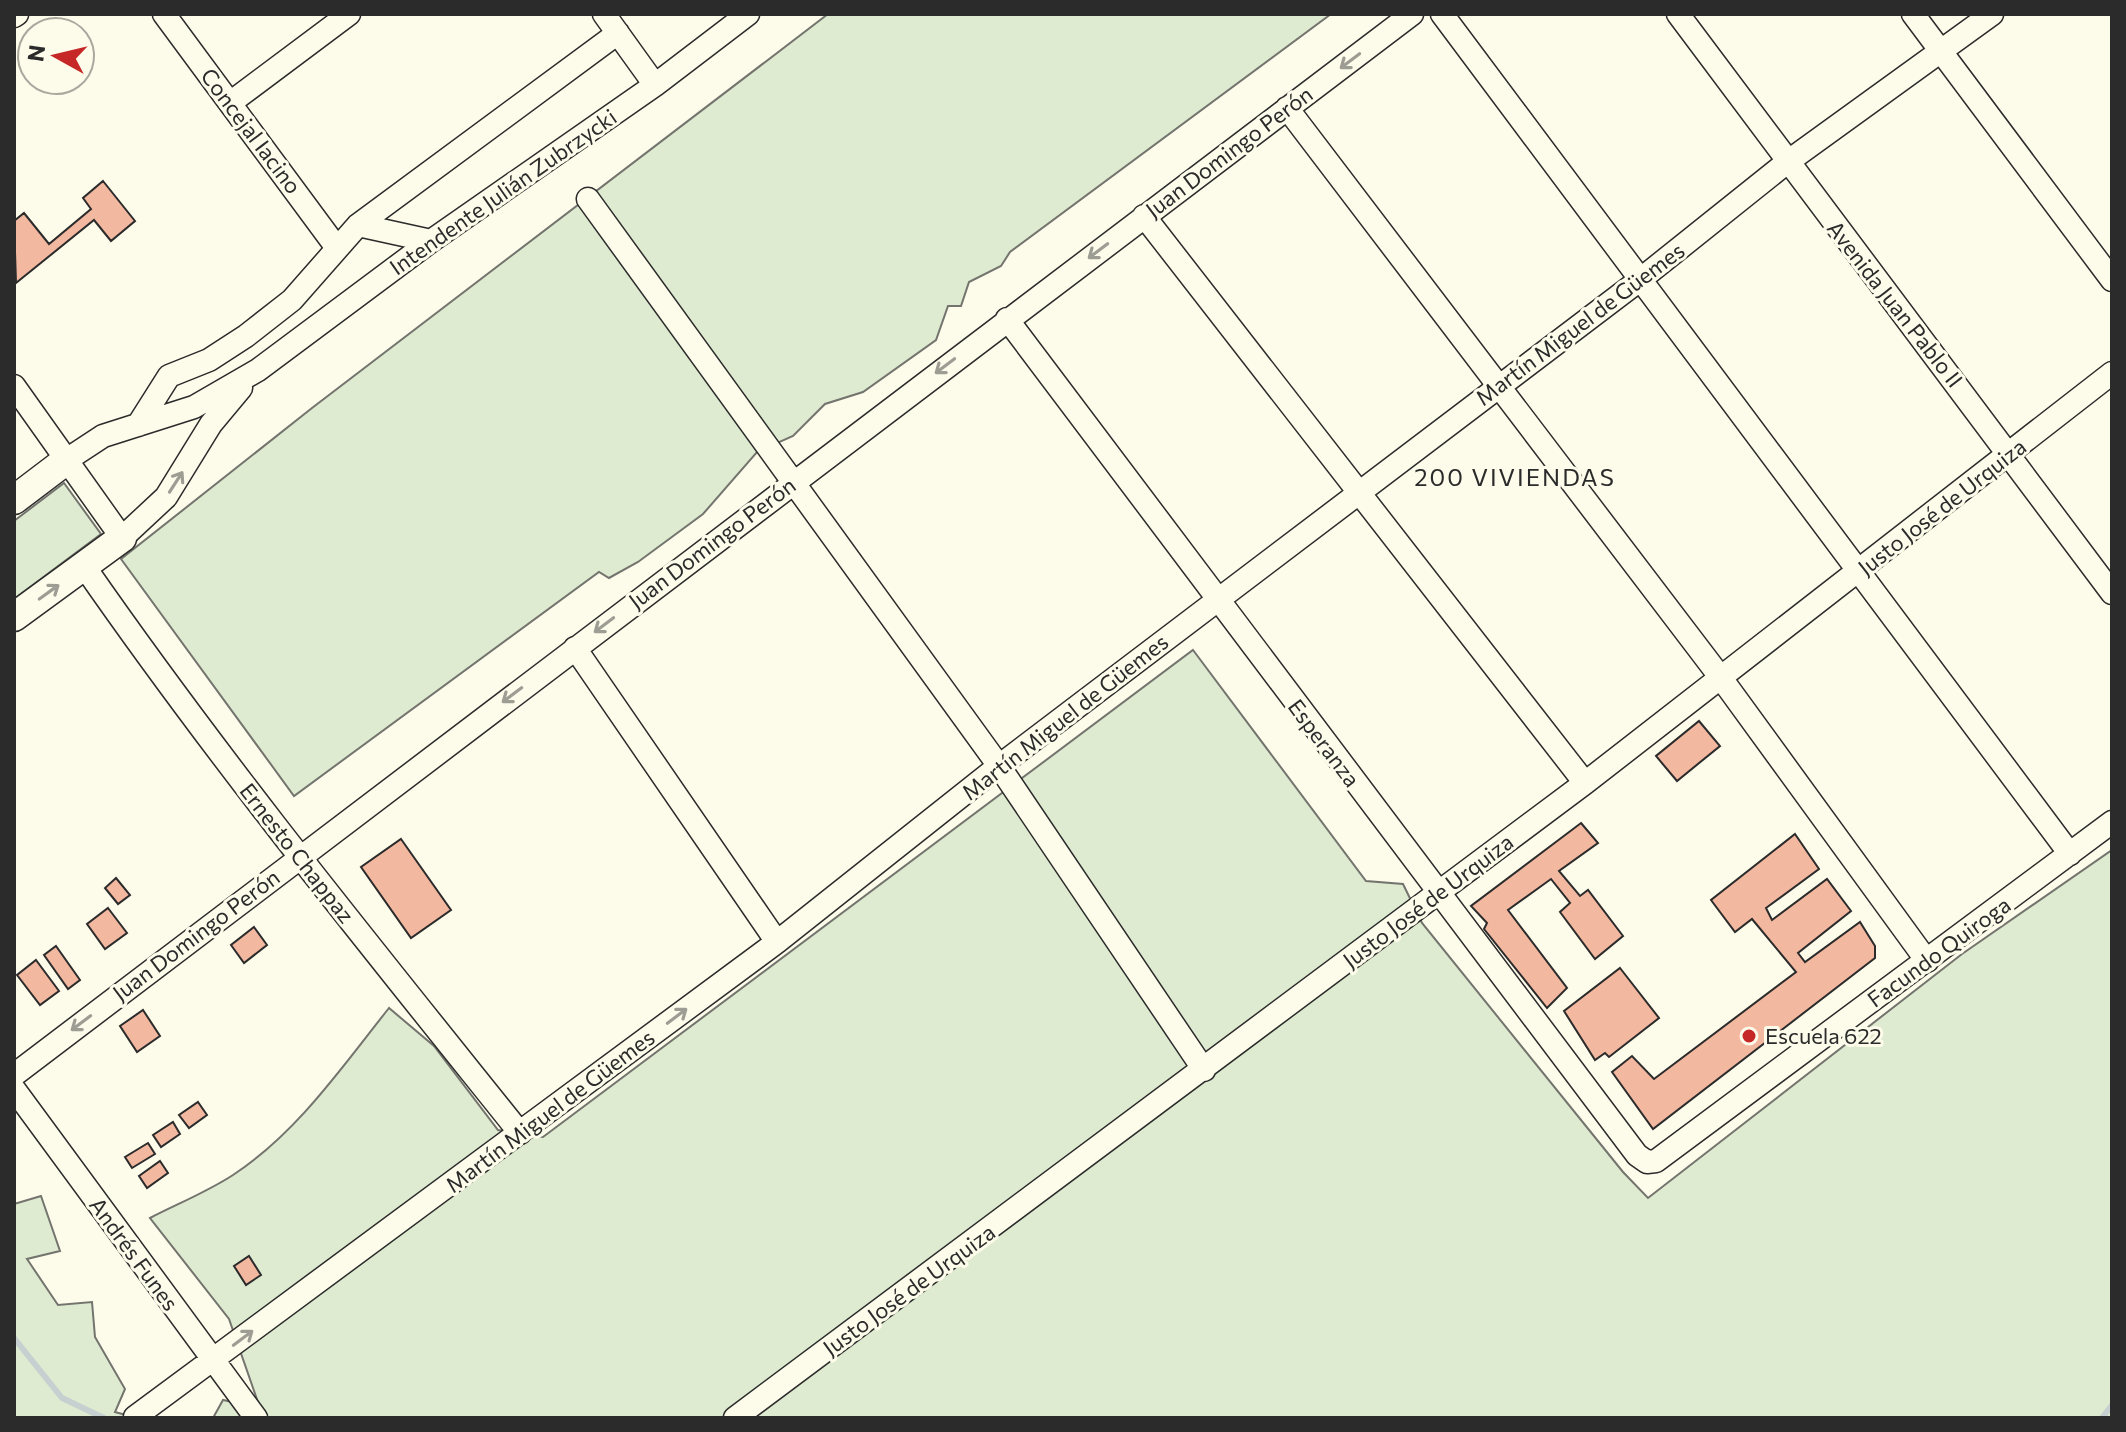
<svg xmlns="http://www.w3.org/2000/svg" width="2126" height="1432" font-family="Commissioner,sans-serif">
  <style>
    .green { fill: #deebd1; stroke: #74746e; stroke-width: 2 }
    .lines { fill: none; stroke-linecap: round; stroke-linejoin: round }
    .stream { stroke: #c7d0d0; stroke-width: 6 }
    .building { fill: #f2b8a0; stroke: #2b2b2b; stroke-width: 2 }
    .minor-casing { stroke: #2b2b2b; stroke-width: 25 }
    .major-casing { stroke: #2b2b2b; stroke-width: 31 }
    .minor { stroke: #fdfbea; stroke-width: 22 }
    .major { stroke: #fdfbea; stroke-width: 28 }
    .oneway { stroke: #9e9d94 }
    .poi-dot { fill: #c62828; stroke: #fdfbea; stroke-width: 3 }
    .labels { text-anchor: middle; stroke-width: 6; stroke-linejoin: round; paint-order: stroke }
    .street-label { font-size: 22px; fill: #2b2b2b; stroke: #fdfbea }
    .poi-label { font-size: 22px; fill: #2b2b2b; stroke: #fdfbea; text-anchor: start }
    .neighbourhood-label { font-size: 24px; letter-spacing: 2px; fill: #2b2b2b; stroke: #fdfbea }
  </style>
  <rect width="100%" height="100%" fill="#fdfbea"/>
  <path class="green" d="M828,14H1331L1010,252L1001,266L969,282L961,306H948L936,340L863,392L825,404L793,436L757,452L703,514L638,562L609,578L599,572L294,796L121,559L312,408Z
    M64,483L101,534L14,599V521Z
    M1193,650L1366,881L1403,884L1422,923L1623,1172L1648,1198L1962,954L2112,850V1418H213L223,1400L260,1408L229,1319L150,1218C177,1204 207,1192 233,1175C297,1133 342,1067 389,1008L434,1046L498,1130L543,1137Z
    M41,1196L60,1251L27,1259L58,1305L92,1302L95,1337L125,1389L115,1412L137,1418H14V1204Z"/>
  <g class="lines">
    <path class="stream" d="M14,1338L62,1398L104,1418
      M2102,1418L2112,1405"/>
  </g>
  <path class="building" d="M103,181L135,221L111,241L94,220L16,283L14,221L24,213L49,244L91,209L83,198Z
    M1699,721L1720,746L1677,781L1656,756Z
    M1581,823L1598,843L1559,871L1580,896L1588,890L1623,936L1595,959L1560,912L1570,903L1551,879L1508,910L1567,988L1547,1008L1484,929L1487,923L1471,906Z
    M1795,834L1819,869L1766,908L1772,920L1827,879L1851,911L1798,953L1805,962L1860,922L1875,946V958L1653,1129L1612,1072L1632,1056L1654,1079L1796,972L1752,919L1735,932L1711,900Z
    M401,839L451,910L411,938L361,867Z
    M116,878L130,895L118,904L105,888Z
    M108,908L127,933L105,949L87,924Z
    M254,927L267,945L244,963L231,945Z
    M56,946L80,980L68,989L44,955Z
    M36,960L59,991L40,1005L17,975Z
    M1620,968L1659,1018L1609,1057L1605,1053L1595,1060L1564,1011Z
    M143,1010L160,1036L137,1052L120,1026Z
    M198,1102L207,1115L189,1128L179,1115Z
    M173,1122L180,1134L161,1147L153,1135Z
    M148,1143L155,1154L132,1168L125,1157Z
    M160,1161L168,1173L147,1188L139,1176Z
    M249,1256L261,1275L246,1285L234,1266Z"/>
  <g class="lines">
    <g class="minor-casing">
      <path id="minor" d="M164,14L337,248
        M604,14L655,85
        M1442,14L2070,854
        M1678,14L2112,593
        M1913,14L2112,280
        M14,16L17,14
        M230,103L349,14
        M1287,108L1721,678L1927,961
        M588,199L999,766L1204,1070
        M1144,216L1585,783
        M358,225L431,241
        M1007,319L1637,1155L1647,1162L1656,1161L2112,822
        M14,386L122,538L166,497L211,424L241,388
        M138,425L169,376L209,360L246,336L292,300L358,225L618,33
        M68,459L103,436L194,407L258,370L431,241L655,85L748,14
        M84,566C220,762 371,947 520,1133
        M575,648L777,942
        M14,1075L1412,14
        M14,1089L256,1418
        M135,1417L777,942L999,766L1641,279L1786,163L1992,14
        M735,1418L1585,783L2112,373"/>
    </g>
    <g class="major-casing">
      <path id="major" d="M14,500L68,459
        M14,617L122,538"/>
    </g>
    <use href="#minor" class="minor"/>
    <use href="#major" class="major"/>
  </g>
  <defs><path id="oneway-shaft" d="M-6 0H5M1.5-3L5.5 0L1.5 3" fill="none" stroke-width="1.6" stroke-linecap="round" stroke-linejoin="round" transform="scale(2)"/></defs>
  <g class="oneway">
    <use href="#oneway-shaft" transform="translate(1350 61) rotate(143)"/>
    <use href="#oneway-shaft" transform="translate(1098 251) rotate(143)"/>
    <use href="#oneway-shaft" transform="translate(945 366) rotate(143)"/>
    <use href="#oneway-shaft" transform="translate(176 482) rotate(-57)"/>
    <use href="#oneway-shaft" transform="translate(49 592) rotate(-36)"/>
    <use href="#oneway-shaft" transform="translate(604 625) rotate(143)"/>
    <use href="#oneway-shaft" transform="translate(512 695) rotate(143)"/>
    <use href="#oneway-shaft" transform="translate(677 1016) rotate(-37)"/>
    <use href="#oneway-shaft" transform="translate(81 1023) rotate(143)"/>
    <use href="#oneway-shaft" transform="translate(243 1338) rotate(-37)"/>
  </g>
  <circle class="poi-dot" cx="1749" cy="1036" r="8"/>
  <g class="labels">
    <g class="street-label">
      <text transform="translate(251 131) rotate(53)" y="8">Concejal Iacino</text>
      <text transform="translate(1229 152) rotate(-37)" y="8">Juan Domingo Perón</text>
      <text transform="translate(503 192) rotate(-35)" y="8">Intendente Julián Zubrzycki</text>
      <text transform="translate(1895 304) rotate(52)" y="8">Avenida Juan Pablo II</text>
      <text transform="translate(1580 324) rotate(-37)" y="8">Martín Miguel de Güemes</text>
      <text transform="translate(1942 507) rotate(-38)" y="8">Justo José de Urquiza</text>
      <text transform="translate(712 543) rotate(-37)" y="8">Juan Domingo Perón</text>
      <text transform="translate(1065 717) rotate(-38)" y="8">Martín Miguel de Güemes</text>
      <text transform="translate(1324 743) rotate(53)" y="8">Esperanza</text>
      <text transform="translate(297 853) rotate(52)" y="8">Ernesto Chappaz</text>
      <text transform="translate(1428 901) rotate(-37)" y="8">Justo José de Urquiza</text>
      <text transform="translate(196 935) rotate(-37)" y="8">Juan Domingo Perón</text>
      <text transform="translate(1939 952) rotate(-36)" y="8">Facundo Quiroga</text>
      <text transform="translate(550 1111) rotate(-37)" y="8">Martín Miguel de Güemes</text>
      <text transform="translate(134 1254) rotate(54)" y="8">Andrés Funes</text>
      <text transform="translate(909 1290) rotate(-36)" y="8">Justo José de Urquiza</text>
    </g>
    <g class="poi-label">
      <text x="1765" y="1044">Escuela 622</text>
    </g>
    <g class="neighbourhood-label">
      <text x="1515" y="486">200 VIVIENDAS</text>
    </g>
  </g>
  <rect width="2126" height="1432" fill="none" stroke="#2b2b2b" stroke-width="32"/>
  <g transform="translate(56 56) rotate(278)"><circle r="38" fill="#fdfbea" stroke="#a9a89e" stroke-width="2"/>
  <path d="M0-6L14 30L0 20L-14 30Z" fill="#c62828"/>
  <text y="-12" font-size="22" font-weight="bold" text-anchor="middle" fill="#2b2b2b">N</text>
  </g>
</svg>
